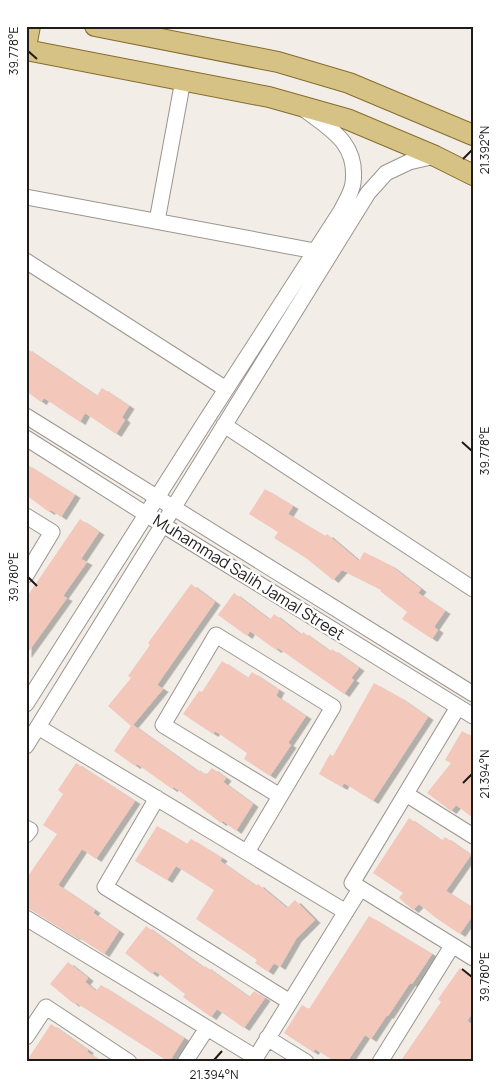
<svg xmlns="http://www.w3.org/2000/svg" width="499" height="1088" font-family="Manrope,sans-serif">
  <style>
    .building { fill: #f3c7ba; filter: url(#shadow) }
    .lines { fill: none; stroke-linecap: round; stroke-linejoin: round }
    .minor-casing { stroke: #9b958f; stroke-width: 17 }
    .major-casing { stroke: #856d2c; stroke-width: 22 }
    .minor { stroke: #fff; stroke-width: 15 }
    .major { stroke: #d7c286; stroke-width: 20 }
    .ticks { fill: none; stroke: #1e1b1a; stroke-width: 2 }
    .labels { text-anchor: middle; stroke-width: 4.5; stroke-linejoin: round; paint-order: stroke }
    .street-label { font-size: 16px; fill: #1e1b1a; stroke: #fff }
    .neatline { fill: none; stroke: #1e1b1a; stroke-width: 2 }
    .ticks-label { font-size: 12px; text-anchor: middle; fill: #1e1b1a }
  </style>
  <defs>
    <filter id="shadow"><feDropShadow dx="5.5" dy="3" stdDeviation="0" flood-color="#0004"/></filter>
  </defs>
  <rect width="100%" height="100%" fill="#f3ede7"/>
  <path class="building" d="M26,348L97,396L102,388L129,406L122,417L125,420L116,434L85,413L80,422L44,398L41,402L26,391Z
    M26,464L75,495L61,517L51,510L49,512L26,495Z
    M265,489L293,506L288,514L325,536L327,534L359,561L364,552L390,565L421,589L418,593L445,611L434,627L438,630L432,639L402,619L407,612L380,591L382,590L342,570L333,580L306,558L274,538L278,532L249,514Z
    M80,519L99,532L81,559L87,562L63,596L67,598L26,655V598Z
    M191,584L215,602L157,685L163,689L133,725L199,772L200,770L206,775L212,768L226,778L223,782L253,804L236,831L223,821L221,823L174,787L172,789L137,764L135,766L114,751L131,726L108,706L131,678L128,676L150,645L148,643Z
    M234,593L270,620L274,614L301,635L303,632L331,652L332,649L359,668L351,678L354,680L344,694L278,648L276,650L250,631L247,636L218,615Z
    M222,661L248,678L252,672L279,690L276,696L306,716L288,743L291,745L270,776L244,759L247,753L215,731L213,734L183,714L199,691L202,692Z
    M374,683L399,697L428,717L373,801L344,783L342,787L319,774L330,754L333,756Z
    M462,731L473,737V818L456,805L451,811L427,793L451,763L445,760Z
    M76,763L135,801L96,859L82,849L58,885L95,910L93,913L119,931L104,954L76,936L75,937L26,907V879L57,834L43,825L63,794L58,790Z
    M409,818L442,841L445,837L471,855L446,891L473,908V915L460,934L436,918L419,904L413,910L399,898L403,893L373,873Z
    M157,826L187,844L191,839L222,858L220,861L256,886L258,884L287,908L295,900L315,920L296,939L280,967L274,963L268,972L255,963L257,960L196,919L214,890L176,866L167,880L135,861Z
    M369,916L432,954L412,984L410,983L388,1016L387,1015L371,1039L365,1035L347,1062H336L315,1049L313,1052L284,1033L302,1005L309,1009Z
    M146,926L204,968L205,966L249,997L254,991L265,998L244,1028L217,1009L211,1017L183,997L185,994L155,971L152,974L125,953Z
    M68,962L88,978L85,982L96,991L101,985L184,1038L169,1062L75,1002L74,1004L50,984Z
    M460,968L473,977V1012L467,1021L473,1025V1062H400L441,1002L438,999Z
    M51,1024L88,1050L87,1052L102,1062H26Z"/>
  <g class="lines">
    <g class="minor-casing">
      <path id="minor" d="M26,197L315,251
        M157,221L183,80
        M26,261L226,389
        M26,416L473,694
        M224,425L473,589
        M26,438L163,525L473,716
        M26,516L52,532L26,575
        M26,704L203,425L341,211C345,203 352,192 353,183C358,144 332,130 305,110
        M458,707L352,883L473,958
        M38,727L346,912
        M26,746L368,193L386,173L409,162L435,156
        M406,794L473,836
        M157,798L105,887L290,1002
        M26,828L30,830L26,835
        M247,852L333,707L216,635L163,725L280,796
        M26,918L255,1057
        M26,1037L46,1007L129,1062
        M267,1038L306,1062
        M185,1062L207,1028
        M253,1062L360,889
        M380,1062L452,946"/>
    </g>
    <g class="major-casing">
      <path id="major" d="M95,26L278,62L349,83L473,135
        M26,47L30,26
        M26,50L269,97L347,119L435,156L473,175"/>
    </g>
    <use href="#minor" class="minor"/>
    <use href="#major" class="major"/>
  </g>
  <path class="ticks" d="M28,51L37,59M463,159L472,150M462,442L472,451M28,577L37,586M463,783L472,774M462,969L472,977M214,1060L222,1051"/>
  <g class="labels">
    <g class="street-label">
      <text transform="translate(249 577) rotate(32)" y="6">Muhammad Salih Jamal Street</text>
    </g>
  </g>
  <rect width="499" height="1088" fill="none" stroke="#ffffff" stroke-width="55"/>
  <rect x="28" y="28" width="444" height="1032" class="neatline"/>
  <g class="ticks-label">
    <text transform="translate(14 51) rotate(-90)" y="4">39.778°E</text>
    <text transform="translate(485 150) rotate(-90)" y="4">21.392°N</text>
    <text transform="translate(485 451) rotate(-90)" y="4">39.778°E</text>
    <text transform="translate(14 577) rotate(-90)" y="4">39.780°E</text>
    <text transform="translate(485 774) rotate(-90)" y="4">21.394°N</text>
    <text transform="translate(485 977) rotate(-90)" y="4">39.780°E</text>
    <text x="214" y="1079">21.394°N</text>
  </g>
</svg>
